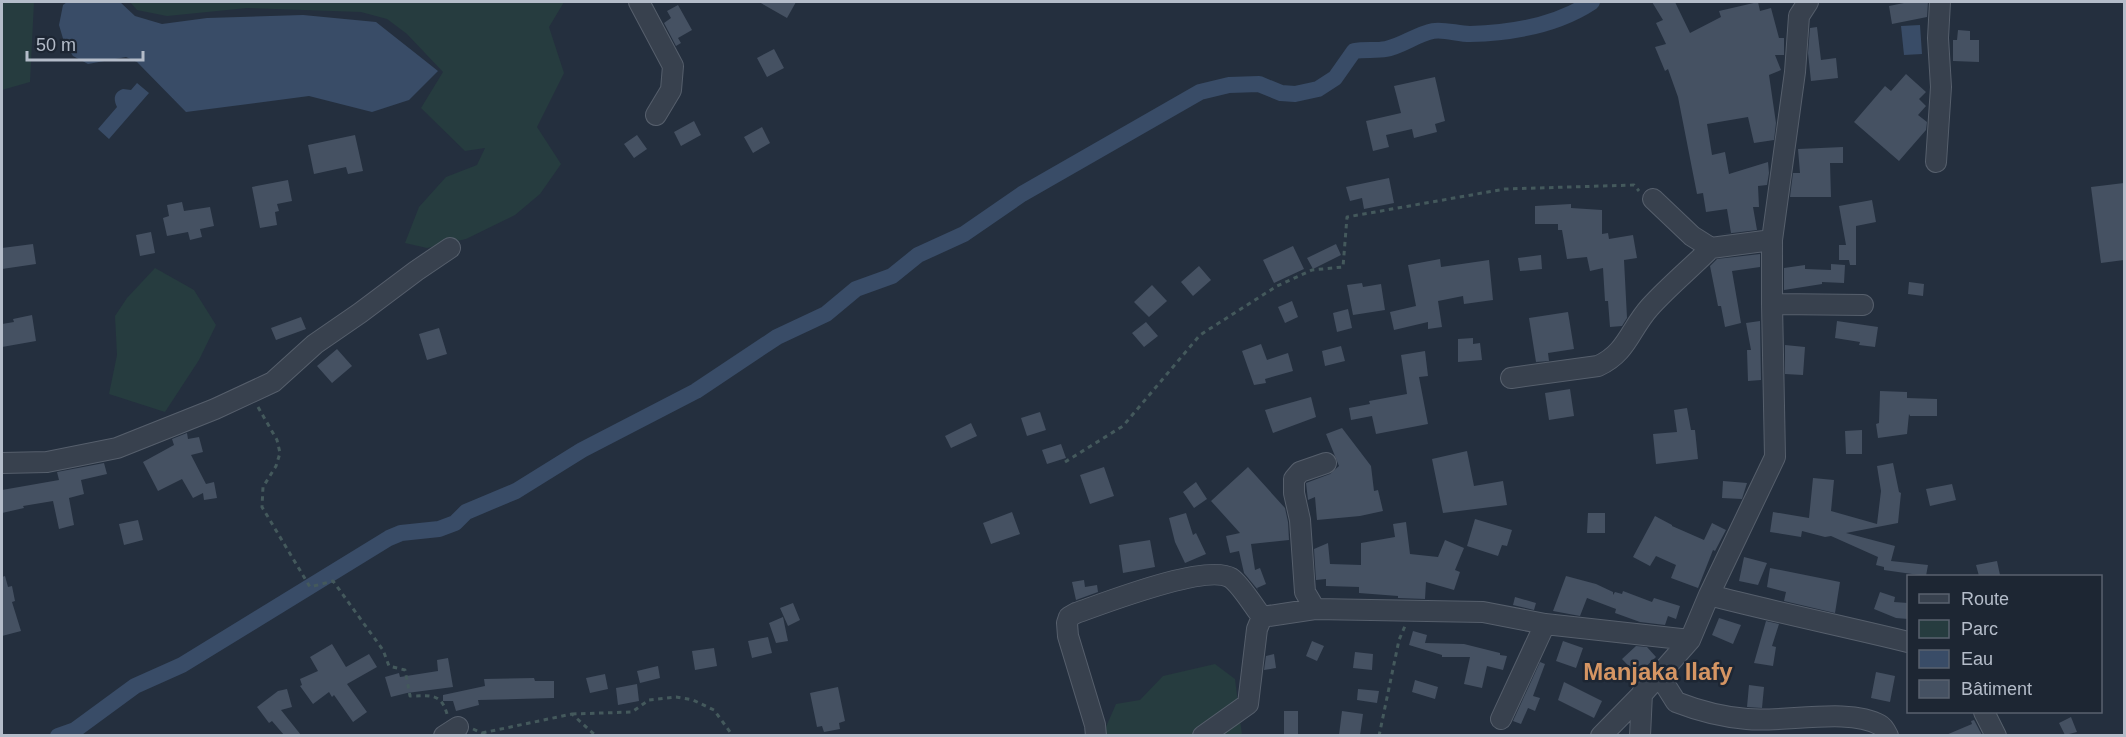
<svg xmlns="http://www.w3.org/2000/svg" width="2126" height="737" font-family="Arial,sans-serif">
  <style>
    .green { fill: #263c3f }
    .water { fill: #394c67 }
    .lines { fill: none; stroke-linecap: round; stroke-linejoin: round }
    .canal { stroke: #394c67; stroke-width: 16 }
    .building { fill: #455162 }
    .minor-casing { stroke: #565f6c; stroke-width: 22 }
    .path { stroke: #44595c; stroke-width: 3; stroke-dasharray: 4.5 4.5; stroke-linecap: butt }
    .minor { stroke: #38414e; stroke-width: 20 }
    .labels { text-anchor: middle; stroke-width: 5; stroke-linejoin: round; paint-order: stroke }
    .district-label { font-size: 24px; font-weight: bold; fill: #d59563; stroke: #1d2633 }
  </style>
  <rect width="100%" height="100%" fill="#242f3e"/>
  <path class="green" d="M2,2H34L30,82L2,90Z
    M130,2H564L549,27L564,73L537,127L561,164L540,194L515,215L466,239L427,248L405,243L419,207L446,177L477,165L485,148L465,151L421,108L443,72L407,34L387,19L361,12L247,8L167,16L137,10Z
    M155,268L194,290L216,325L199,360L165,412L109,394L117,355L115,316L127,298Z
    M1215,664L1235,679L1242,735L1102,736L1116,704L1140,700L1163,676Z"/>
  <path class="water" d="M67,2H120L135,16L162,24L207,18L303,15L376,22L438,71L409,100L372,112L309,96L186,112L137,62L126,57L88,64L73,56L64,42L59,25L63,5Z
    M1920,25L1922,54L1904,55L1901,26Z
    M137,83L149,93L109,139L98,129L117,107C113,99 114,92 123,89L131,90Z"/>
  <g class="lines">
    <path class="canal" d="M58,736L75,730L135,686L182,665L389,538L401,533L439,529L455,523L466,512L516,491L582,450L696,391L777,337L826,314L856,289L892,276L918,255L964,234L1022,194L1200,92L1229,85L1259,84L1281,93L1295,94L1318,89L1335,78L1354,51C1365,49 1376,51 1386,49C1402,46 1417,34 1433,31C1444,29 1458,34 1470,34C1512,33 1557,25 1592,2"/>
  </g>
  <path class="building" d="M759,2H796L787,18Z
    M1652,2H1675L1690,33L1721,17L1719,11L1758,2L1760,11L1771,8L1779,38H1784V55H1775L1781,70L1769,75L1776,123L1774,140L1754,143L1748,117L1707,124L1712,155L1725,152L1729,174L1768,162L1769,173L1767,185L1758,186L1759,207H1753L1757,230L1716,235L1731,233L1727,209L1706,212L1703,193L1697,194L1678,97L1668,69L1665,71L1655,47L1666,44L1656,23L1663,20Z
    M1909,2H1928L1927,17L1892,24L1889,6Z
    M678,5L692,30L678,38L681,43L676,46L664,23L671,18L667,11Z
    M1817,27L1821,60L1836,58L1838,78L1811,81L1808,53L1810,28Z
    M1958,30L1970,31V40H1979V62L1953,61V40H1957Z
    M774,49L784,68L767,77L757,58Z
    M1906,74L1926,92L1919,99L1926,106L1918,115L1927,122L1926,130L1899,161L1854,122L1885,86L1891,91Z
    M1435,77L1445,121L1435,124L1437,132L1414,138L1412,129L1386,135L1389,147L1373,151L1366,121L1401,113L1394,86Z
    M694,121L701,135L681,146L674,132Z
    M762,127L770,143L753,153L744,137Z
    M355,135L363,171L348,174L346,167L314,174L308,145Z
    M637,135L647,149L634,158L624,144Z
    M1843,147V163H1830L1831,197H1790L1793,173H1800L1798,149Z
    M1389,178L1394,203L1364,209L1362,198L1350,201L1346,187Z
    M288,180L292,201L277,204L279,211L275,212L277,225L260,228L252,187Z
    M2124,183V260L2101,263L2091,187Z
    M1872,200L1876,222L1856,226V265H1850L1849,260H1839V245H1846L1839,206Z
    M182,202L184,211L210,207L214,226L200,229L202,237L190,240L188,232L167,236L163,218L169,216L167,205Z
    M1571,204V208L1602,210V234L1608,233L1609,239L1633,235L1637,258L1624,260L1627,318L1622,326L1610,327L1608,301H1605L1603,268L1590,271L1587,257L1567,259L1562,230H1558V224H1535V206Z
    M151,232L155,253L140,256L136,235Z
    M33,244L36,264L2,269V248Z
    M1336,244L1341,255L1313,269L1307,258Z
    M1293,246L1304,269L1274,283L1263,260Z
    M1760,254V267L1732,271L1741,323L1725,327L1721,306H1718L1710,266L1717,259Z
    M1541,255L1542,269L1520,271L1518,258Z
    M1440,259L1441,267L1489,260L1493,300L1464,304L1463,296L1438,301L1442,327L1428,329V322L1394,330L1390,312L1416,306L1408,265Z
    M1831,264L1845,265L1844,283L1822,282V284L1784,290V268L1805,265V269L1831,270Z
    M1199,266L1211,280L1193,296L1181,282Z
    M1909,282L1924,284L1923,296L1908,294Z
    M1362,283L1363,287L1381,284L1385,310L1353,315L1347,285Z
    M1152,285L1167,301L1149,317L1134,302Z
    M1292,301L1298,317L1285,323L1278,307Z
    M1348,309L1352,328L1337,332L1333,313Z
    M1568,312L1574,349L1548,353L1549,361L1536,362L1529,318Z
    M32,315L36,341L2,347V324L14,322L13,319Z
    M301,317L306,329L276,340L271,328Z
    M1760,321L1761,380L1748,381L1747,350H1751L1746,323Z
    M1837,321L1878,327L1875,347L1859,345L1860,342L1835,338Z
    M1146,322L1158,336L1144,347L1132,333Z
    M439,328L447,354L427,360L419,334Z
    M1473,338V344L1480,343L1482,360L1458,362V339Z
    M1261,344L1267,360L1288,353L1293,371L1265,379L1266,383L1254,385L1242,351Z
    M1785,345L1805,347L1803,375L1785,374Z
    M1341,346L1345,361L1325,366L1322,351Z
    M337,349L352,366L332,383L317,366Z
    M1425,351L1428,376L1419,377L1428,424L1376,434L1372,416L1351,420L1349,408L1370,404L1369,401L1407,394L1401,355Z
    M1570,389L1574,416L1549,420L1545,393Z
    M1880,391L1907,392V398L1937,399V416H1910L1909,414L1907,434L1878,438L1876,424L1879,423Z
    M1311,397L1316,417L1273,433L1265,410Z
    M1687,408L1691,430H1695L1698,459L1656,464L1653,434L1677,432L1674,410Z
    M1040,412L1046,430L1027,436L1021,418Z
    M971,423L977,436L951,448L945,436Z
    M1342,428L1371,466L1374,491L1378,490L1383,511L1360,516L1317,520L1315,497L1308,500L1306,483L1330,474L1339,466L1326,434Z
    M1862,430V454H1846L1845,431Z
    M187,433L188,439L199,437L203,452L191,455L206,484L214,482L217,498L204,500L203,493L193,498L182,479L158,491L143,462L174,445L172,439Z
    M1061,444L1066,458L1047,464L1042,450Z
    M1467,451L1474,486L1503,481L1507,505L1443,513L1432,459Z
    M104,463L107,474L81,480L84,494L69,498L74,525L59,529L53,501L23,506L24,508L2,513V490L59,480L57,472Z
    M1893,463L1899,492L1901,493L1898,523L1846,533L1895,546L1891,561L1928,565L1926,576L1884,570V567L1876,565L1878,557L1831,536L1825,537L1802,531L1801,537L1770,532L1773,512L1809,518L1813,478L1834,480L1831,511L1877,524L1881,491L1877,466Z
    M1104,467L1114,496L1090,504L1080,475Z
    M1248,467L1285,508L1288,522L1289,540L1251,544L1255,570L1260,568L1266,584L1257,588L1258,590L1244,573L1239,551L1230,553L1226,536L1240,533L1211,501Z
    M1723,481L1747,483L1742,499L1722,498Z
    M1196,482L1207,499L1194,508L1183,492Z
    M1952,484L1956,500L1930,506L1926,489Z
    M1012,512L1020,534L991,544L983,523Z
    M1186,513L1193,535L1196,533L1206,554L1185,563L1175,542L1169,518Z
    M1588,513H1605V533H1587Z
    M1655,516L1672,525V526L1704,540L1712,523L1726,530L1715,551L1713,550L1698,588L1671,578L1676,565L1656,556L1650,566L1633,557Z
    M1475,519L1512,530L1507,546L1502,545L1498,556L1467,546Z
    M138,520L143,540L124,545L119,524Z
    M1406,522L1410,554L1438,557L1445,540L1464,548L1455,570L1460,572L1454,590L1426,582L1425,599L1398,598V596L1359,593V587L1326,586V579L1316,580L1314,549L1328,543L1330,564L1361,565V543L1395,537L1393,524Z
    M1150,540L1155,567L1123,573L1119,545Z
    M1744,557L1767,563L1758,585L1739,581Z
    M1997,561L2000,575L1979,576L1976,565Z
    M1770,568L1840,582L1835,613L1784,601L1786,592L1767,587Z
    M5,576L8,587L12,586L15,601L12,602L21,631L2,636V577Z
    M1566,576L1596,584L1613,592V595L1615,592L1622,594L1623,591L1652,602L1654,598L1680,606L1676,619L1668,616L1665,625L1640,622L1615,613L1616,609L1587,598L1580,616L1553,611Z
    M1084,580L1085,587L1097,585L1098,592L1076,600L1072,582Z
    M1880,592L1895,597L1894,602L1908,603V619L1896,618L1874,609Z
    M1515,597L1536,603L1534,610L1513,605Z
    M793,603L800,620L788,626L780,608Z
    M783,617L788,641L776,643L769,623Z
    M1719,618L1741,625L1733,644L1712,635Z
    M1766,621L1779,624L1772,646L1776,647L1773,666L1754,663Z
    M1413,631L1427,635L1425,643L1464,644L1500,653V655L1507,656L1503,670L1487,666L1482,688L1464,684L1470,657H1442V655L1409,645Z
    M768,637L772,653L752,658L748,641Z
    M1312,641L1324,646L1317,661L1306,656Z
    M1563,641L1583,648L1576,668L1556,661Z
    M332,644L346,667L369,654L377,667L347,684L367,712L353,722L334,695L332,697L329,692L313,704L300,686L302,685L300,679L318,671L310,657Z
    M1636,646L1647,647L1656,657L1637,675L1622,659Z
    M714,648L717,666L695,670L692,651Z
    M1355,652L1373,654L1372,670L1353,668Z
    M1274,654L1276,668L1264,670L1266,656Z
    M448,658L453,687L407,693L391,697L385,677L399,673L400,677L438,671L437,660Z
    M1540,662L1545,664L1533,696L1540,698L1535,711L1528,708L1521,724L1513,721Z
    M658,666L660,678L640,683L637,671Z
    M1876,672L1895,676L1890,702L1871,698Z
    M605,674L608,689L590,693L586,678Z
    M534,678L535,681H554V698L478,700L479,705L456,711L453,701H443V695L485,686L484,679Z
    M1415,680L1438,687L1435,699L1412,692Z
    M1564,682L1602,701L1594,718L1558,700Z
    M637,684L639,701L618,705L616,688Z
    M1749,685L1764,687L1762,708L1747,707Z
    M838,687L845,721L839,723L840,729L824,732L822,726L817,727L810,693Z
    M287,689L292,707L281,710L301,735H284L272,721L269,723L257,707L278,691Z
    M1358,689L1379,691L1377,703L1357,700Z
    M1284,711H1298V735H1284Z
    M1342,711L1363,714L1360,735H1339Z
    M2071,717L2077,732L2065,735L2059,723Z
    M1974,720L1982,735H1946L1972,724L1971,721Z"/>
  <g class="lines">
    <g class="minor-casing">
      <path id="minor" d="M639,2L673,66L671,90L656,115
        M1936,162L1941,87L1938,38L1940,2
        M1653,199L1692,236L1711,248L1772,240
        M1772,304L1863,305
        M1511,378L1598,366C1627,353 1630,329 1650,307C1669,286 1691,268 1711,248
        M2,463L47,462L117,448L215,409L273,382L315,344L360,313L416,271L450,248
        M1326,463L1300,472L1294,479V493L1300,520L1305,592L1315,609L1483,612L1545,624L1690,640
        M1709,595C1775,612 1842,626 1908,642
        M1659,675L1676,702C1699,711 1723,717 1747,719C1783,723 1849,707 1880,725C1884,727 1886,732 1888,736
        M1984,712L1996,736
        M1501,719L1545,624
        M444,736L458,727
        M1096,736L1095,725L1068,636L1067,623L1069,617L1076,613C1105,603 1206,563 1231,578C1241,585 1254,607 1262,617
        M1203,736L1248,704L1257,629L1262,617L1315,609
        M1601,736L1645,691L1690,640L1709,595L1775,457L1772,304V240L1795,72L1799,16L1808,2
        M1640,736L1642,693"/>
    </g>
    <path class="path" d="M258,407L277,440L280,453L276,466L263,487L262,507L310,587L333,581L383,650L389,666L405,670L410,696C429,696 441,692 447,714
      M1065,462L1123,426L1200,335L1277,286L1312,270L1343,267L1347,217L1505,189L1634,185L1639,191
      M572,714L632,712L649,700L676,697L693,700L714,710L733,736
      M473,729L482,733L483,736
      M482,733L572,714L596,736
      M1379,736L1399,640L1405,626"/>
    <use href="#minor" class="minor"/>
  </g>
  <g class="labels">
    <g class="district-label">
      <text x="1658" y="680">Manjaka Ilafy</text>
    </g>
  </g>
  <rect width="2126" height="737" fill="none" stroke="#b4bcc9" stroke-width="6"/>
  <rect x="1907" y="575" width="195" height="138" fill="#1d2633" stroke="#59626f" stroke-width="1.5"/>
  <rect x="1919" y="594" width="30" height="9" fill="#38414e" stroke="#59626f" stroke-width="1.5"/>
  <text x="1961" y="605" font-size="18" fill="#b4bcc9">Route</text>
  <rect x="1919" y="620" width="30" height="18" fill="#263c3f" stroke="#59626f" stroke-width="1.5"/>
  <text x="1961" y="635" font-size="18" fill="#b4bcc9">Parc</text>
  <rect x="1919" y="650" width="30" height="18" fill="#394c67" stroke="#59626f" stroke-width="1.5"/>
  <text x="1961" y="665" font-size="18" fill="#b4bcc9">Eau</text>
  <rect x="1919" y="680" width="30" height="18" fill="#455162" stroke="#59626f" stroke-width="1.5"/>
  <text x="1961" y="695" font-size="18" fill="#b4bcc9">Bâtiment</text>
  <path d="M27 51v9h116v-9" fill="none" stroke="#b4bcc9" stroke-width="3"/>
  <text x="36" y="51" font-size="18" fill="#b4bcc9" stroke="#1d2633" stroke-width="4.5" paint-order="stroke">50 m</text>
</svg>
